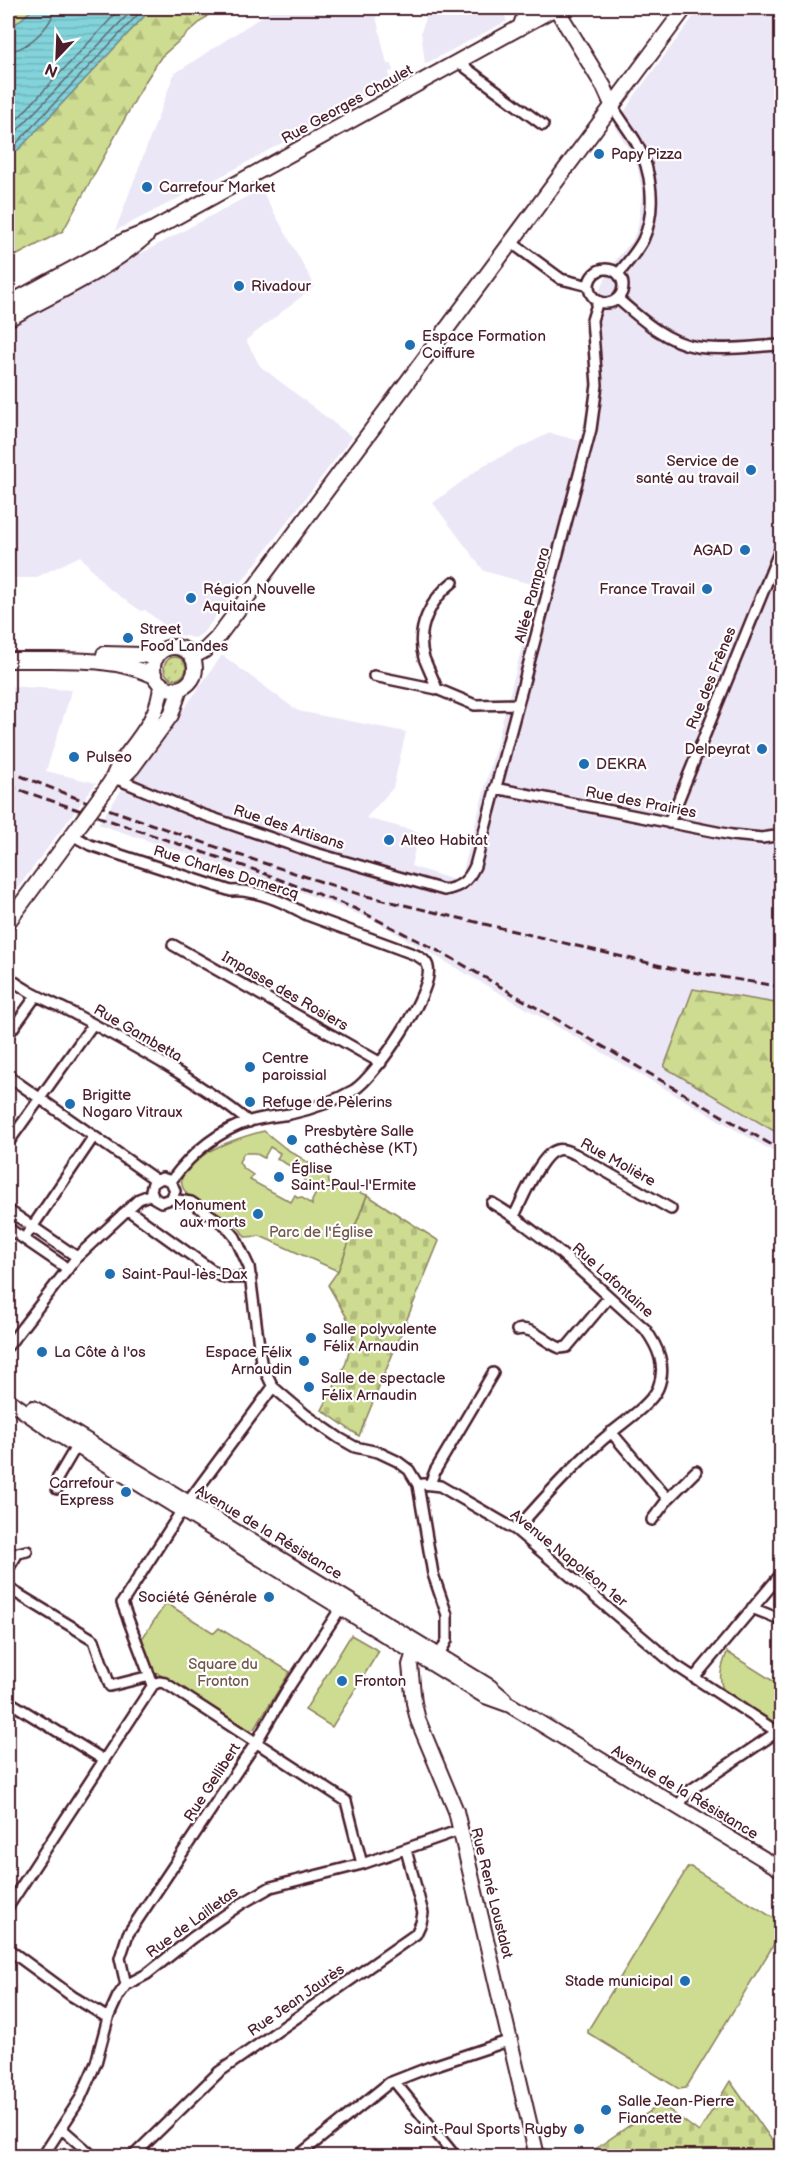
<svg xmlns="http://www.w3.org/2000/svg" width="789" height="2164" font-family="'Balsamiq Sans',sans-serif">
  <style>
    .built { fill: #ece7f6 }
    .grass { fill: url(#grass-dots); stroke: #8c7e5e; stroke-width: 1.5 }
    .forest { fill: url(#forest-firs); stroke: #8c7e5e; stroke-width: 1.5 }
    .cemetery { fill: url(#cemetery-stones); stroke: #8c7e5e; stroke-width: 1.5 }
    .park { fill: #cddc90; stroke: #8c7e5e; stroke-width: 1.5; fill-rule: evenodd }
    .water { fill: url(#water-rules); stroke: #6c8b94; stroke-width: 1.5 }
    .lines { fill: none; stroke-linecap: round; stroke-linejoin: round }
    .shore { stroke: #606771; stroke-width: 1.5 }
    .street-casing { stroke: #4a1f2b; stroke-width: 14 }
    .secondary-casing { stroke: #4a1f2b; stroke-width: 18 }
    .street { stroke: #fff; stroke-width: 9 }
    .secondary { stroke: #fff; stroke-width: 14 }
    .rail { stroke: #4a1f2b; stroke-width: 3; stroke-dasharray: 9 4.5; stroke-linecap: butt }
    .secondary-bridge-casing { stroke: #4a1f2b; stroke-width: 18; stroke-linecap: butt }
    .secondary-bridge { stroke: #fff; stroke-width: 14 }
    .poi-dot { fill: #1f6fb2; stroke: #fff; stroke-width: 2 }
    .labels { text-anchor: middle; stroke-width: 4.5; stroke-linejoin: round; paint-order: stroke }
    .street-label { font-size: 15px; fill: #4a1f2b; stroke: #fff }
    .poi-label { font-size: 15px; fill: #4a1f2b; stroke: #fff; text-anchor: start }
    .park-label { font-size: 15px; fill: #715849; stroke: #fff }
  </style>
  <defs>
    <pattern id="grass-dots" width="8" height="8" patternUnits="userSpaceOnUse" patternTransform="scale(1.5)"><rect width="8" height="8" fill="#cddc90"/><path d="M2 2h.1M6 6h.1" fill="none" stroke="#b2bc7c" stroke-width="1.8" stroke-linecap="round"/></pattern>
    <pattern id="forest-firs" width="22" height="20" patternUnits="userSpaceOnUse" patternTransform="scale(1.5)"><rect width="22" height="20" fill="#cddc90"/><path d="M5 1l3.5 6h-7zM16 11l3.5 6h-7z" fill="#b2bc7c"/></pattern>
    <pattern id="cemetery-stones" width="16" height="16" patternUnits="userSpaceOnUse" patternTransform="scale(1.5)"><rect width="16" height="16" fill="#cddc90"/><path d="M2 7V4a2 2 0 0 1 4 0v3zM10 15v-3a2 2 0 0 1 4 0v3z" fill="#b2bc7c"/></pattern>
    <pattern id="water-rules" width="6" height="5" patternUnits="userSpaceOnUse" patternTransform="scale(1.5)"><rect width="6" height="5" fill="#82d3da"/><path d="M0 2.5h6" fill="none" stroke="#72b5bb"/></pattern>
  </defs>
  <rect width="100%" height="100%" fill="#fff"/>
  <filter id="ink" filterUnits="userSpaceOnUse"><feTurbulence type="fractalNoise" baseFrequency=".0167" numOctaves="2"/><feDisplacementMap in="SourceGraphic" scale="12" xChannelSelector="R" yChannelSelector="G"/><feConvolveMatrix kernelMatrix="1 2 1 2 8 2 1 2 1" color-interpolation-filters="sRGB"/></filter>
  <g filter="url(#ink)">
    <path class="built" d="M275,8H374L387,64H392L393,71L389,72L390,83L233,170L115,231L174,74Z
      M429,8H502L507,21L425,64L421,32Z
      M700,8H781V1004L765,1002L664,1067L781,1135V1156L375,921L304,893L98,824L123,788L167,733L222,655L298,711L406,732L393,788L366,818L419,832L411,866L460,882L538,586L484,571L433,503L484,465L550,433L580,441L588,403L590,362L584,318L617,258L632,241L638,226L642,192L637,164L615,126L635,95Z
      M261,189L315,286L246,340L260,366L352,437L203,633L195,638L175,634L145,610L141,611L107,587L80,556L35,578H8V325Z
      M8,686L72,690L46,771L96,783L8,901Z"/>
    <path class="grass" d="M164 668a11 11 0 1 1 22 0a11 11 0 1 1-22 0Z"/>
    <path class="forest" d="M8,8H34L8,31Z
      M152,8H216L161,57L145,82L63,231L8,260V156L19,149Z
      M693,989L781,1004V1135L664,1067Z"/>
    <path class="cemetery" d="M367,1195L439,1241L359,1436L322,1410L346,1363L354,1330L328,1285L338,1271Z
      M730,2081L781,2153V2156H585L661,2104L699,2132Z"/>
    <path class="park" d="M264,1131L285,1148L328,1175L329,1183L367,1195L338,1271L260,1236L245,1237C242,1232 238,1226 234,1223C221,1213 202,1208 190,1197C154,1164 242,1136 264,1131ZM270,1147L280,1153L277,1159L307,1175L303,1182L307,1183V1186L316,1191L319,1190L320,1192L316,1193L312,1201V1205L301,1197L297,1198L295,1195L291,1202L250,1180L253,1175L243,1168L239,1162L244,1153H255L264,1158Z
      M166,1603L214,1633L219,1628L290,1672L254,1729L250,1730L152,1670L141,1640Z
      M351,1635L379,1651L332,1727L305,1710Z
      M727,1652L781,1686V1726L726,1694C716,1681 722,1666 727,1652Z
      M688,1867H691L780,1922L782,1931L686,2088L679,2089L588,2033V2030Z"/>
    <path class="water" d="M34,8H152L19,149L8,156V31Z"/>
    <g class="lines">
      <path class="shore" d="M8,51C25,51 53,26 54,8
        M8,129L121,8
        M8,140L134,8
        M8,149L16,144L144,8"/>
      <g class="street-casing">
        <path id="street" d="M458,62L543,125
          M613,107C620,119 629,130 636,142C652,170 657,210 643,240C637,252 627,263 618,274
          M512,243L561,279L589,286
          M589 286a17 17 0 1 1 34 0a17 17 0 1 1-34 0Z
          M618,299C641,319 666,342 697,347C724,351 754,346 782,345
          M374,676L437,689L475,705L518,704
          M437,689C433,678 428,668 424,658C415,629 431,599 453,582
          M115,778L198,813L312,852L444,890C461,887 468,881 475,866L591,429L597,385L592,320L598,301
          M495,788L732,835L762,838L782,835
          M669,823L782,545
          M72,835L90,845L231,891C255,889 286,903 307,915L416,955C421,958 427,961 428,967C434,991 375,1077 354,1090C335,1101 312,1109 290,1114C277,1116 263,1117 250,1121C218,1131 191,1154 171,1181
          M173,945L381,1063
          M8,977C30,995 55,1003 80,1017C138,1048 198,1081 249,1122
          M8,1035L36,996
          M8,1076L156,1180
          M8,1143L93,1024
          M171,1199L175,1191L171,1181L162,1178L153,1183L151,1190L154,1198L161,1202L171,1199L191,1202L225,1225L235,1237L249,1267L261,1362L273,1387L306,1415L339,1438L355,1447L378,1452L397,1461L409,1470L418,1485L433,1574L447,1615V1640L437,1659
          M492,1203C549,1237 596,1286 645,1329C658,1347 667,1366 658,1388C650,1407 613,1429 598,1444C568,1471 542,1500 516,1530
          M8,1210L77,1257
          M128,1210L220,1276L229,1278L251,1277
          M514,1216C522,1201 540,1154 557,1150C563,1148 569,1152 575,1154L671,1209
          M8,1228L68,1269
          M24,1239L94,1136
          M517,1330C531,1325 546,1343 560,1348L567,1347L609,1297
          M8,1346L77,1257L139,1199L152,1194
          M611,1432L668,1499
          M430,1484L435,1471L493,1373
          M418,1485L423,1484L440,1486L516,1530L675,1665L782,1735
          M57,1489V1479L77,1445
          M652,1520L668,1499L696,1471
          M8,1569L18,1553L27,1551
          M8,1588L94,1640L110,1686L150,1676
          M752,1608L782,1620
          M694,1678L782,1573
          M153,1685L122,1603L182,1510L273,1387
          M8,1701L104,1760
          M679,1807L683,1799L692,1789L777,1732
          M8,1907L153,1685L159,1682L165,1683L346,1801L362,1864
          M8,1949L72,1996L108,2018
          M126,1985L120,1958L128,1934L257,1741L285,1693L344,1603
          M394,2081L455,2156
          M62,2129L93,2156
          M43,2156L80,2099L96,2063L108,2018L118,1996L126,1985L147,1974L192,1938L241,1904L271,1887L362,1864L460,1830
          M133,2156L219,2072L416,1934L421,1923L423,1913L406,1850
          M298,2156L389,2083L430,2067L511,2040"/>
      </g>
      <g class="secondary-casing">
        <path id="secondary" d="M556,8L604,87L613,107
          M520,28L527,8
          M8,304L126,240L154,229L555,8
          M8,319C53,294 108,270 147,235
          M153 668a21 21 0 1 1 42 0a21 21 0 1 1-42 0Z
          M104,654L142,655L156,658
          M192,657L205,650L217,638L685,8
          M8,660C58,661 108,655 155,676
          M115,778L125,775L132,768L171,715L180,689
          M108,786C114,778 114,773 119,765C137,740 160,717 161,684
          M8,922L81,823
          M8,1400L53,1431L454,1677L485,1696L510,1705L782,1870
          M33,1408L490,1687L504,1699
          M416,1646L410,1665L414,1703L418,1720L456,1811L537,2156"/>
      </g>
      <use href="#street" class="street"/>
      <use href="#secondary" class="secondary"/>
      <path class="rail" d="M8,771L74,797L239,855L362,895L674,969L782,987
        M8,786L258,871L356,909L448,956L782,1151"/>
      <g class="secondary-bridge-casing">
        <path id="secondary-bridge" d="M81,823L108,786"/>
      </g>
      <use href="#secondary-bridge" class="secondary-bridge"/>
    </g>
  </g>
  <g class="poi-dot">
    <circle cx="599" cy="154" r="6"/>
    <circle cx="147" cy="187" r="6"/>
    <circle cx="239" cy="286" r="6"/>
    <circle cx="410" cy="345" r="6"/>
    <circle cx="751" cy="470" r="6"/>
    <circle cx="745" cy="550" r="6"/>
    <circle cx="707" cy="589" r="6"/>
    <circle cx="191" cy="598" r="6"/>
    <circle cx="128" cy="638" r="6"/>
    <circle cx="762" cy="749" r="6"/>
    <circle cx="74" cy="757" r="6"/>
    <circle cx="584" cy="764" r="6"/>
    <circle cx="389" cy="840" r="6"/>
    <circle cx="250" cy="1067" r="6"/>
    <circle cx="250" cy="1102" r="6"/>
    <circle cx="70" cy="1104" r="6"/>
    <circle cx="292" cy="1140" r="6"/>
    <circle cx="279" cy="1177" r="6"/>
    <circle cx="258" cy="1214" r="6"/>
    <circle cx="110" cy="1274" r="6"/>
    <circle cx="311" cy="1338" r="6"/>
    <circle cx="42" cy="1352" r="6"/>
    <circle cx="304" cy="1361" r="6"/>
    <circle cx="309" cy="1387" r="6"/>
    <circle cx="126" cy="1492" r="6"/>
    <circle cx="269" cy="1597" r="6"/>
    <circle cx="342" cy="1681" r="6"/>
    <circle cx="685" cy="1981" r="6"/>
    <circle cx="606" cy="2110" r="6"/>
    <circle cx="579" cy="2129" r="6"/>
  </g>
  <g class="labels">
    <g class="street-label">
      <text transform="translate(347 104) rotate(-29)" y="5">Rue Georges Chaulet</text>
      <text transform="translate(532 595) rotate(-75)" y="5">Allée Pampara</text>
      <text transform="translate(711 678) rotate(-68)" y="5">Rue des Frênes</text>
      <text transform="translate(641 802) rotate(11)" y="5">Rue des Prairies</text>
      <text transform="translate(289 827) rotate(18)" y="5">Rue des Artisans</text>
      <text transform="translate(226 872) rotate(17)" y="5">Rue Charles Domercq</text>
      <text transform="translate(285 991) rotate(30)" y="5">Impasse des Rosiers</text>
      <text transform="translate(138 1033) rotate(30)" y="5">Rue Gambetta</text>
      <text transform="translate(618 1162) rotate(29)" y="5">Rue Molière</text>
      <text transform="translate(613 1280) rotate(42)" y="5">Rue Lafontaine</text>
      <text transform="translate(269 1532) rotate(31)" y="5">Avenue de la Résistance</text>
      <text transform="translate(569 1558) rotate(39)" y="5">Avenue Napoléon 1er</text>
      <text transform="translate(212 1782) rotate(-57)" y="5">Rue Gellibert</text>
      <text transform="translate(685 1792) rotate(31)" y="5">Avenue de la Résistance</text>
      <text transform="translate(492 1893) rotate(76)" y="5">Rue René Loustalot</text>
      <text transform="translate(192 1922) rotate(-36)" y="5">Rue de Lailletas</text>
      <text transform="translate(296 2000) rotate(-35)" y="5">Rue Jean Jaurès</text>
    </g>
    <g class="poi-label">
      <text x="611" y="159">Papy Pizza</text>
      <text x="159" y="192">Carrefour Market</text>
      <text x="251" y="291">Rivadour</text>
      <text x="422" y="341">Espace Formation<tspan x="422" dy="17">Coiffure</tspan></text>
      <text x="739" y="466" text-anchor="end">Service de<tspan x="739" dy="17">santé au travail</tspan></text>
      <text x="733" y="555" text-anchor="end">AGAD</text>
      <text x="203" y="594">Région Nouvelle<tspan x="203" dy="17">Aquitaine</tspan></text>
      <text x="695" y="594" text-anchor="end">France Travail</text>
      <text x="140" y="634">Street<tspan x="140" dy="17">Food Landes</tspan></text>
      <text x="750" y="754" text-anchor="end">Delpeyrat</text>
      <text x="86" y="762">Pulseo</text>
      <text x="596" y="769">DEKRA</text>
      <text x="401" y="845">Alteo Habitat</text>
      <text x="262" y="1063">Centre<tspan x="262" dy="17">paroissial</tspan></text>
      <text x="82" y="1100">Brigitte<tspan x="82" dy="17">Nogaro Vitraux</tspan></text>
      <text x="262" y="1107">Refuge de Pèlerins</text>
      <text x="304" y="1136">Presbytère Salle<tspan x="304" dy="17">cathéchèse (KT)</tspan></text>
      <text x="291" y="1173">Église<tspan x="291" dy="17">Saint-Paul-l'Ermite</tspan></text>
      <text x="246" y="1210" text-anchor="end">Monument<tspan x="246" dy="17">aux morts</tspan></text>
      <text x="122" y="1279">Saint-Paul-lès-Dax</text>
      <text x="323" y="1334">Salle polyvalente<tspan x="323" dy="17">Félix Arnaudin</tspan></text>
      <text x="54" y="1357">La Côte à l'os</text>
      <text x="292" y="1357" text-anchor="end">Espace Félix<tspan x="292" dy="17">Arnaudin</tspan></text>
      <text x="321" y="1383">Salle de spectacle<tspan x="321" dy="17">Félix Arnaudin</tspan></text>
      <text x="114" y="1488" text-anchor="end">Carrefour<tspan x="114" dy="17">Express</tspan></text>
      <text x="257" y="1602" text-anchor="end">Société Générale</text>
      <text x="354" y="1686">Fronton</text>
      <text x="673" y="1986" text-anchor="end">Stade municipal</text>
      <text x="618" y="2106">Salle Jean-Pierre<tspan x="618" dy="17">Fiancette</tspan></text>
      <text x="567" y="2134" text-anchor="end">Saint-Paul Sports Rugby</text>
    </g>
    <g class="park-label">
      <text x="321" y="1237">Parc de l'Église</text>
      <text x="223" y="1669">Square du<tspan x="223" dy="17">Fronton</tspan></text>
    </g>
  </g>
  <rect width="789" height="2164" fill="none" stroke="#fff" stroke-width="30"/>
  <rect x="15" y="15" width="759" height="2134" fill="none" stroke="#4a1f2b" stroke-width="2" filter="url(#ink)"/>
  <g transform="translate(57 57) rotate(203)" stroke="#ffffff" stroke-width="4.5" paint-order="stroke">
  <path d="M0-4.5L10 22L0 15L-10 22Z" fill="#4a1f2b"/>
  <text y="-9" font-size="16" font-weight="bold" text-anchor="middle" fill="#4a1f2b">N</text>
  </g>
</svg>
